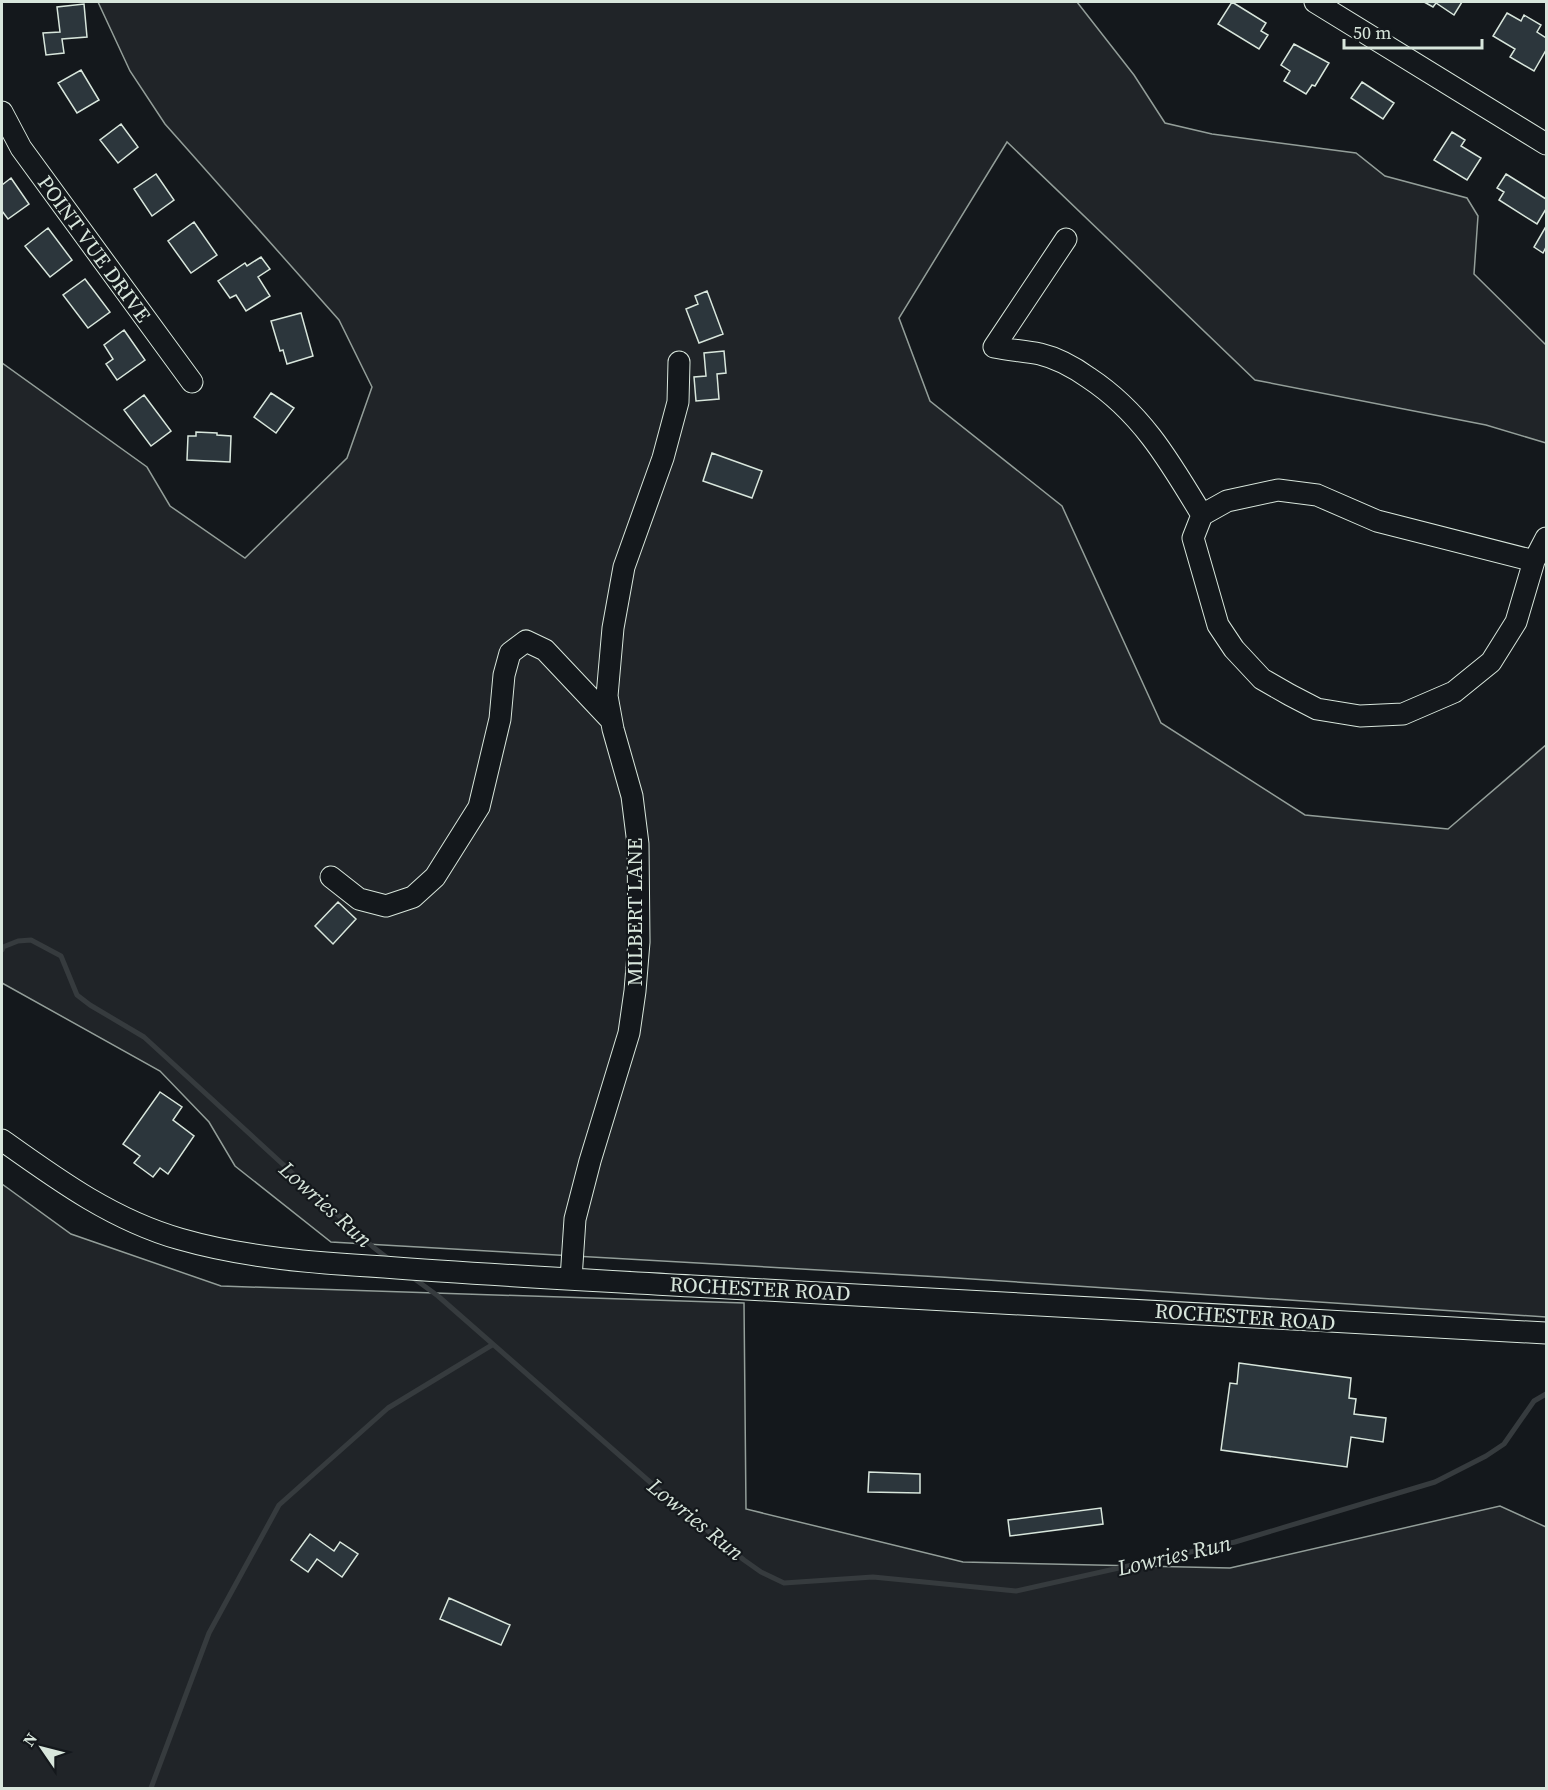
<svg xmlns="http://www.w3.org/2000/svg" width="1548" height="1790" font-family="'Source Serif 4',serif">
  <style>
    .green { fill: #202428; stroke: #939e99; stroke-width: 1.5 }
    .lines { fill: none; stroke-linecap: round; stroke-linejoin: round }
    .stream { stroke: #363b3e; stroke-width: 5 }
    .building { fill: #2c363c; stroke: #d8e6dc; stroke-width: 1.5 }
    .minor-casing { stroke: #d8e6dc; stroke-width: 23 }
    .minor { stroke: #14181c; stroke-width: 21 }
    .labels { text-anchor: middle; stroke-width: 4.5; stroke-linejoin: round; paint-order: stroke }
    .street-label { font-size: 21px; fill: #d8e6dc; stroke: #14181c }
    .water-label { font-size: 22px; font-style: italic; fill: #d8e6dc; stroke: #14181c }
  </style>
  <rect width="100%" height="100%" fill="#14181c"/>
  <path class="green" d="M98,2H1077L1134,75L1165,123L1212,134L1356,153L1385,176L1467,198L1478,216L1474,274L1546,345V443L1486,425L1255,380L1007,142L899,318L930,401L1062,506L1161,723L1305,815L1448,829L1546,745V1317L941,1277L331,1242L235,1166L209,1122L160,1071L2,983V363L147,467L170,506L245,558L347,458L372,387L339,320L165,124L130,71Z
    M2,1184L71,1234L221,1286L744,1303L746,1509L963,1562L1230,1568L1500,1506L1546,1527V1788H2Z"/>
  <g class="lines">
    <path class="stream" d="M2,950L3,947L18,941L31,940L61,956L77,995L90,1005L144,1037L373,1247L390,1260
      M412,1277L438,1296L675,1504L744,1560L761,1572L784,1583L873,1577L1016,1591L1235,1542L1435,1482L1486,1456L1504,1444L1534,1401L1546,1394
      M151,1788L209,1633L279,1505L388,1408L492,1345"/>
  </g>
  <path class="building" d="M1232,2L1266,23L1261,31L1268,35L1259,49L1218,24Z
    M1424,2H1462L1454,15L1436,3L1433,7Z
    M84,4L87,37L62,39L64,53L46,55L43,33L60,32L57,7Z
    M1507,13L1521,21L1524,15L1541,25L1537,32L1546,38V50L1534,71L1510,57L1515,49L1493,36Z
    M1294,44L1329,63L1315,86L1312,85L1306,94L1284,81L1290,71L1281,65Z
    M81,70L99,100L77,113L58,83Z
    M1362,82L1394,103L1383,119L1351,98Z
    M121,124L138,147L118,163L100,140Z
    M1452,132L1465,140L1461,146L1481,158L1467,180L1434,160Z
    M156,174L174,200L152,216L134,189Z
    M1506,174L1546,199V209L1537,224L1499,200L1504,192L1497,188Z
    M11,178L29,204L8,219L2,211V185Z
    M194,222L217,255L191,273L168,241Z
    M48,228L72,260L50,277L25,246Z
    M1545,228L1546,229V247L1543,253L1534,247Z
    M261,257L270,269L258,277L270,296L246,311L236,295L230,298L218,281L245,263L247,266Z
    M85,279L110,312L88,328L63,295Z
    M707,291L723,334L699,343L686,309L698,304L695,296Z
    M301,313L313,356L287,364L283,350L280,351L271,321Z
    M124,330L145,360L117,380L106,364L113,359L104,345Z
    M724,351L726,373L717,374L719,399L696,401L694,377L706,376L704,353Z
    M271,393L294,408L276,433L254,417Z
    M144,395L171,431L151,446L124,410Z
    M196,432L217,433V435L231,436L230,462L187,460L188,436H196Z
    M712,453L762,471L752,498L703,481Z
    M338,902L356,919L333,944L315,926Z
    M160,1092L182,1107L173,1120L194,1136L168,1174L160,1168L153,1177L134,1163L140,1156L123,1144Z
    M1239,1363L1351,1378L1349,1398L1356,1399L1354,1414L1386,1418L1383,1442L1351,1437L1347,1467L1221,1450L1230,1383L1237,1384Z
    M869,1472L920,1474V1493L868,1492Z
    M1101,1508L1103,1524L1010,1536L1008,1520Z
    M310,1534L334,1551L340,1542L358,1554L342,1577L317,1559L308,1572L291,1560Z
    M449,1598L510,1625L501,1645L440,1619Z"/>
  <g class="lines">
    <g class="minor-casing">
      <path id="minor" d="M1315,2L1546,144
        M2,112L21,148L192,382
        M1066,239L994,347C1009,350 1025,351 1040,354C1057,358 1075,368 1089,378C1142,413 1170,462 1202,515
        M1534,561L1516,622L1491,662L1454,692L1403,714L1360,716L1317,709L1290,695L1262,679L1234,649L1218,625L1193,538L1202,515L1227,501L1278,490L1317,495L1377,521L1534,561L1546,538
        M331,877L359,899L386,906L413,897L435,877L479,807L500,719L504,675L510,653L526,641L545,650L611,720
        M2,1140C58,1180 113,1220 180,1239C246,1258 316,1263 384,1267C487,1275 590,1280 692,1286C977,1301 1262,1320 1546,1333
        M571,1279L575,1219L590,1161L629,1033L635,991L639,942L638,844L632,796L613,729L607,696L613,628L624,567L663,458L678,402L679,362"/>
    </g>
    <use href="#minor" class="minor"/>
  </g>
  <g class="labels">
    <g class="street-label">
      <text transform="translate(94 249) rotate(54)" y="7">POINT VUE DRIVE</text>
      <text transform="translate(635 912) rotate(-90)" y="7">MILBERT LANE</text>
      <text transform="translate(760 1289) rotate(3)" y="7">ROCHESTER ROAD</text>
      <text transform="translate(1245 1317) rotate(4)" y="7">ROCHESTER ROAD</text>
    </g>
    <g class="water-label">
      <text transform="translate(326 1204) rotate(42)" y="8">Lowries Run</text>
      <text transform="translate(696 1519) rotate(39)" y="8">Lowries Run</text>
      <text transform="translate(1174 1555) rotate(-13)" y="8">Lowries Run</text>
    </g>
  </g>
  <rect width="1548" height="1790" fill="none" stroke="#d8e6dc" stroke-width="6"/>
  <g transform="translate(42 1748) rotate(305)" stroke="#14181c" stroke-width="4.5" paint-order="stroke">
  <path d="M0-4.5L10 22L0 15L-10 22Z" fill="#d8e6dc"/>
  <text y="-9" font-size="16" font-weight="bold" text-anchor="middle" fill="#d8e6dc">N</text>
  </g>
  <path d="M1344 39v9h138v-9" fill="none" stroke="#d8e6dc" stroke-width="3"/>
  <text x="1353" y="39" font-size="18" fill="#d8e6dc" stroke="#14181c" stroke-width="4.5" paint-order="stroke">50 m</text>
</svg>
